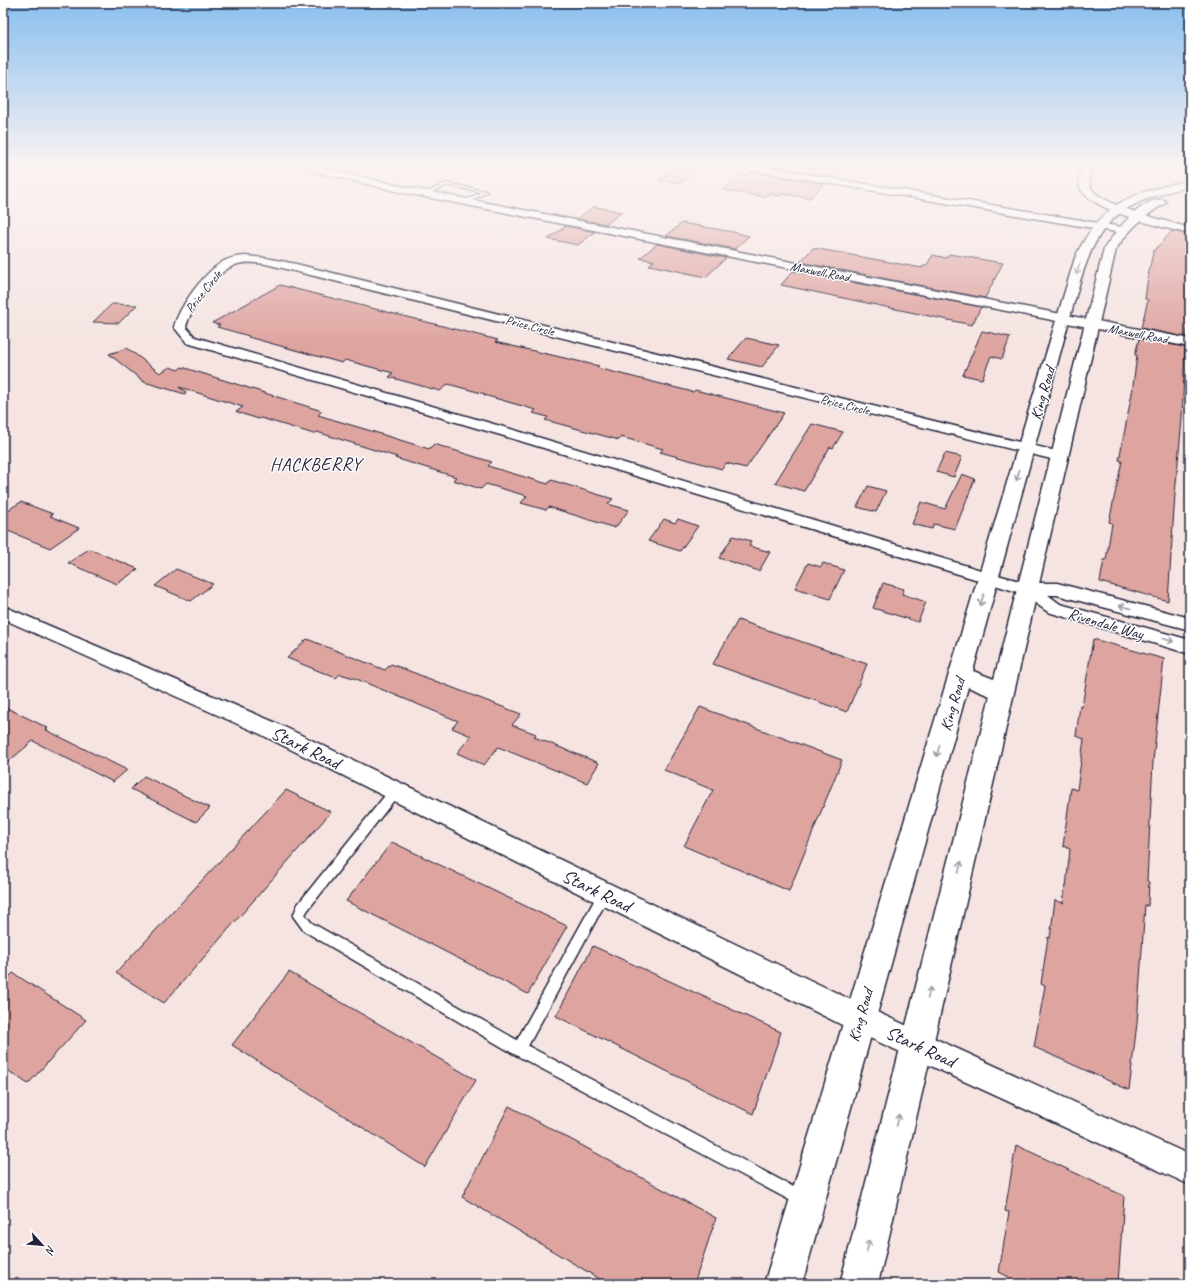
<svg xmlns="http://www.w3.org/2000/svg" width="1193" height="1287" font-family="Caveat,sans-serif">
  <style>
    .building { fill: #dea4a0; stroke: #22223b }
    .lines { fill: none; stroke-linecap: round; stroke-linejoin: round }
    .lane-casing { stroke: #22223b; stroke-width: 3 }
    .street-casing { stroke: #22223b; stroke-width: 3 }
    .secondary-casing { stroke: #22223b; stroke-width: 3 }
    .lane { fill: #fff; fill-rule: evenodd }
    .street { fill: #fff; fill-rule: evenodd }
    .secondary { fill: #fff; fill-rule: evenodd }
    .oneway { stroke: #9c9ca7 }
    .labels { text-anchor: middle; stroke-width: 3; stroke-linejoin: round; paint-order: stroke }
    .far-street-label { font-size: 13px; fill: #22223b; stroke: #fff }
    .street-label { font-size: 16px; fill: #22223b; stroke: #fff }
    .quarter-label { font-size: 18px; letter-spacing: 1px; fill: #22223b; stroke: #fff }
    .near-street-label { font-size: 19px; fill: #22223b; stroke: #fff }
  </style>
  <rect width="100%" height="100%" fill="#f5e4e2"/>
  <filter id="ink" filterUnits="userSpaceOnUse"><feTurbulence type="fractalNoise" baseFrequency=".025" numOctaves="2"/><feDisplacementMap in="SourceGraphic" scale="8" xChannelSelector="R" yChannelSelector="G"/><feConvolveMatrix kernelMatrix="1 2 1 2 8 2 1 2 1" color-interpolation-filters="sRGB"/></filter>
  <g filter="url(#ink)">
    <path class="building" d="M678,165H704L680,183L658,180Z
      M760,165H842L831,177Z
      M750,171L824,184L810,198L783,194L781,196L769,194L765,197L723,190L742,174L749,176Z
      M593,207H596L622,212L606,224L577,219Z
      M682,223L733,232L749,236L735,249L666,236Z
      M566,226L595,232L578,245L548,239Z
      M1172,231L1190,235V315L1186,337L1141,328L1148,300L1145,299L1148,276L1153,252Z
      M657,244L726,258L706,277L649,265L654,261L640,258Z
      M813,248L922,268L923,266H926L933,255L946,258L949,254L1003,263L985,298L800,262Z
      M793,271L981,307L972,325L781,285Z
      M280,285L498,340L495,342L599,366L597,368L693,392L695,390L784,413L746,468L726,463L722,469L660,452L663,449L621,437L619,440L545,420L548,417L533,413L536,410L484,395L485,394L448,384L440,391L389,377L393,373L345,360L342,363L248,337L249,336L217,327L220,325L212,323Z
      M112,304L137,305L119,323L93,322Z
      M982,331L1010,337L1002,359L991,356L982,379L963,375Z
      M746,338L779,345L762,367L728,359Z
      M1139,339L1185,347L1182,419L1175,494L1168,601L1100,582L1104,560H1106L1112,523L1109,522L1122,461L1119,460L1132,393L1137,355H1135Z
      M127,348L160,373L170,367L178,370L182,367L322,411L318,415L371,431L429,449L434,444L492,462L488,466L501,470L548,484L551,480L613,499L608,504L629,510L615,528L549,507L546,510L521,503L527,496L486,484L481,489L453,480L456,477L395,458L397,457L317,432L314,434L261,418L259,419L236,412L243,407L179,387L186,392L185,394L144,382L109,354Z
      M812,424L843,432L833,448L830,447L804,491L775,483Z
      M945,453L962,457L954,477L936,472Z
      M962,474L975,479L955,529L934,524L932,529L912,524L921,502L945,509Z
      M868,486L886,491L876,512L857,507Z
      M21,502L53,514L50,516L79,528L50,548L3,529V513Z
      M664,519L675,523L678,519L698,526L680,551L648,541Z
      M733,536L751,541L749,546L770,552L759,571L719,558Z
      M89,549L138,569L117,584L68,563Z
      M808,563L821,567L823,563L844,570L830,599L795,588Z
      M176,569L213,584L191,601L155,586Z
      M883,583L904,589L902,594L926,602L918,622L873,608Z
      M738,620L867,664L847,712L713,664Z
      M307,639L385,670L391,664L521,714L512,725L536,734L534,737L599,763L587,783L498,747L484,765L457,753L471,736L452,728L458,721L354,678L340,674L336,678L287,658Z
      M1093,639L1164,659L1153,761L1147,881L1149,882L1148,906L1145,905L1137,1023L1129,1090L1034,1047L1045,986L1041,984L1048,937L1050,938L1055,900L1063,903L1065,887H1066L1070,849L1063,846L1071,788L1077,790L1084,739L1076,736L1080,706L1082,707Z
      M3,706L48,728L46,730L127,770L113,782L33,741L3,766Z
      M700,707L842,760L789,891L684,846L713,790L664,770Z
      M144,776L210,808L196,822L131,789Z
      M286,790L331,812L164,1003L116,973Z
      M392,842L567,926L528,994L346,901Z
      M593,946L781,1032L753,1114L556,1016Z
      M289,972L476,1080L425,1167L232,1045Z
      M13,973L86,1020L28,1084L3,1067V983Z
      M509,1106L716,1218L694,1284H608L462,1197Z
      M1016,1145L1124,1196L1118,1284H1008L1009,1277L999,1272L1009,1212L1005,1211Z"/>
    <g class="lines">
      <g class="lane-casing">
        <path id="lane" d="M446,183L485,191L487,192L467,203L465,201L481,192L447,185L427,195L423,194Z
          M395,787L399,788L400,791L399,794L307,911L305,915L312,923L517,1040L600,890L604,889L608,890L610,894L608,898L528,1046L807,1194L809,1199L807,1204L802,1206L797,1204L514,1054L304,931L293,916L298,904L391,788Z"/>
      </g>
      <g class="street-casing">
        <path id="street" d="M310,165L405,187L1190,339V347L405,193L307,170V166Z
          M735,165H753L1122,227L1127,230L1122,233L739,168Z
          M1083,165H1091C1090,172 1087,179 1090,186C1096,205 1171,222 1190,228V234C1166,228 1092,211 1081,189C1077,181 1080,172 1083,165Z
          M244,256L266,258L296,264L1064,453L1067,456L1064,459L1059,461L266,264C256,263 245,261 235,265C215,272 191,307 186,327L195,337L514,430L994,574L1027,583H1057L1190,618V630L1057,595H1048L1060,604L1190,640V654L1048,612L1021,593L504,436L187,343L174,327C179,307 203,274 221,263C228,258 236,257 244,256Z
          M3,606L274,722L868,1008L1190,1155V1185L848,1028L260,734L3,619Z"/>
      </g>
      <g class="secondary-casing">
        <path id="secondary" d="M1190,180V186C1119,204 1099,217 1078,288L973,671L994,679L1104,249C1113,234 1144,195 1164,200L1166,202L1164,204C1144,216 1129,229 1116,249L878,1284H840L990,696L968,687L802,1284H764L1075,258C1102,200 1132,194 1190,180Z"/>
      </g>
      <use href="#lane" class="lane"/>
      <use href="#street" class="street"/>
      <use href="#secondary" class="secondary"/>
    </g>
    <defs><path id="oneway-shaft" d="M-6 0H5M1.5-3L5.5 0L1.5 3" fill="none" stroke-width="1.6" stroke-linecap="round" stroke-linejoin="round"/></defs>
    <g class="oneway">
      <use href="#oneway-shaft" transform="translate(1078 269) rotate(108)"/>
      <use href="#oneway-shaft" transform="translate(1018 475) rotate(107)"/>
      <use href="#oneway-shaft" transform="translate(982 600) rotate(106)"/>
      <use href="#oneway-shaft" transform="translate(1125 607) rotate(-165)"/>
      <use href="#oneway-shaft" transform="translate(1168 640) rotate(16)"/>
      <use href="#oneway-shaft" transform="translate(938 751) rotate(106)"/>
      <use href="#oneway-shaft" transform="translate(960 867) rotate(-76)"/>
      <use href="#oneway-shaft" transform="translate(929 993) rotate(-76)"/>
      <use href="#oneway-shaft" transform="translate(898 1120) rotate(-77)"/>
      <use href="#oneway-shaft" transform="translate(868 1246) rotate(-77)"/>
    </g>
  </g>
  <linearGradient id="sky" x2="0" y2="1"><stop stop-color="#8abfef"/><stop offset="0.48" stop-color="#faf3f2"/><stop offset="1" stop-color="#faf3f2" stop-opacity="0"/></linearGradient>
  <rect width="1193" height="345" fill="url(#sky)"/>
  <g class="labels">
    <g class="far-street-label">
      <text transform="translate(820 271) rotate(11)" y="5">Maxwell Road</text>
      <text transform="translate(203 291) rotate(-51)" y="5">Price Circle</text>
      <text transform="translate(530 325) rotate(14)" y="5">Price Circle</text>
      <text transform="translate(1138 333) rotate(11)" y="5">Maxwell Road</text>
      <text transform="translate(845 404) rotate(14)" y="5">Price Circle</text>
    </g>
    <g class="street-label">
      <text transform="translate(1042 393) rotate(-74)" y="6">King Road</text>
      <text transform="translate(1106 623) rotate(16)" y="6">Rivendale Way</text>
      <text transform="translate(952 704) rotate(-74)" y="6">King Road</text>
      <text transform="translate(860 1015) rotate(-74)" y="6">King Road</text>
    </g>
    <g class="quarter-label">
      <text x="316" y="470">HACKBERRY</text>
    </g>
    <g class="near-street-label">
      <text transform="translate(306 747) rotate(26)" y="7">Stark Road</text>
      <text transform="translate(597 890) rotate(26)" y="7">Stark Road</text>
      <text transform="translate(921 1046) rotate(25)" y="7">Stark Road</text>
    </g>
  </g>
  <rect width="1193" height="1287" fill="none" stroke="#fff" stroke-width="16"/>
  <rect x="8" y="8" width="1177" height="1271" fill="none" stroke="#22223b" stroke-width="1.5" filter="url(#ink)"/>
  <g transform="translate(42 1245) rotate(117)" stroke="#ffffff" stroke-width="3" paint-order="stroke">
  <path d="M0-3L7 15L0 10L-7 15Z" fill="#22223b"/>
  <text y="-6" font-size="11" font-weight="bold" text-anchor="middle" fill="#22223b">N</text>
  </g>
</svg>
